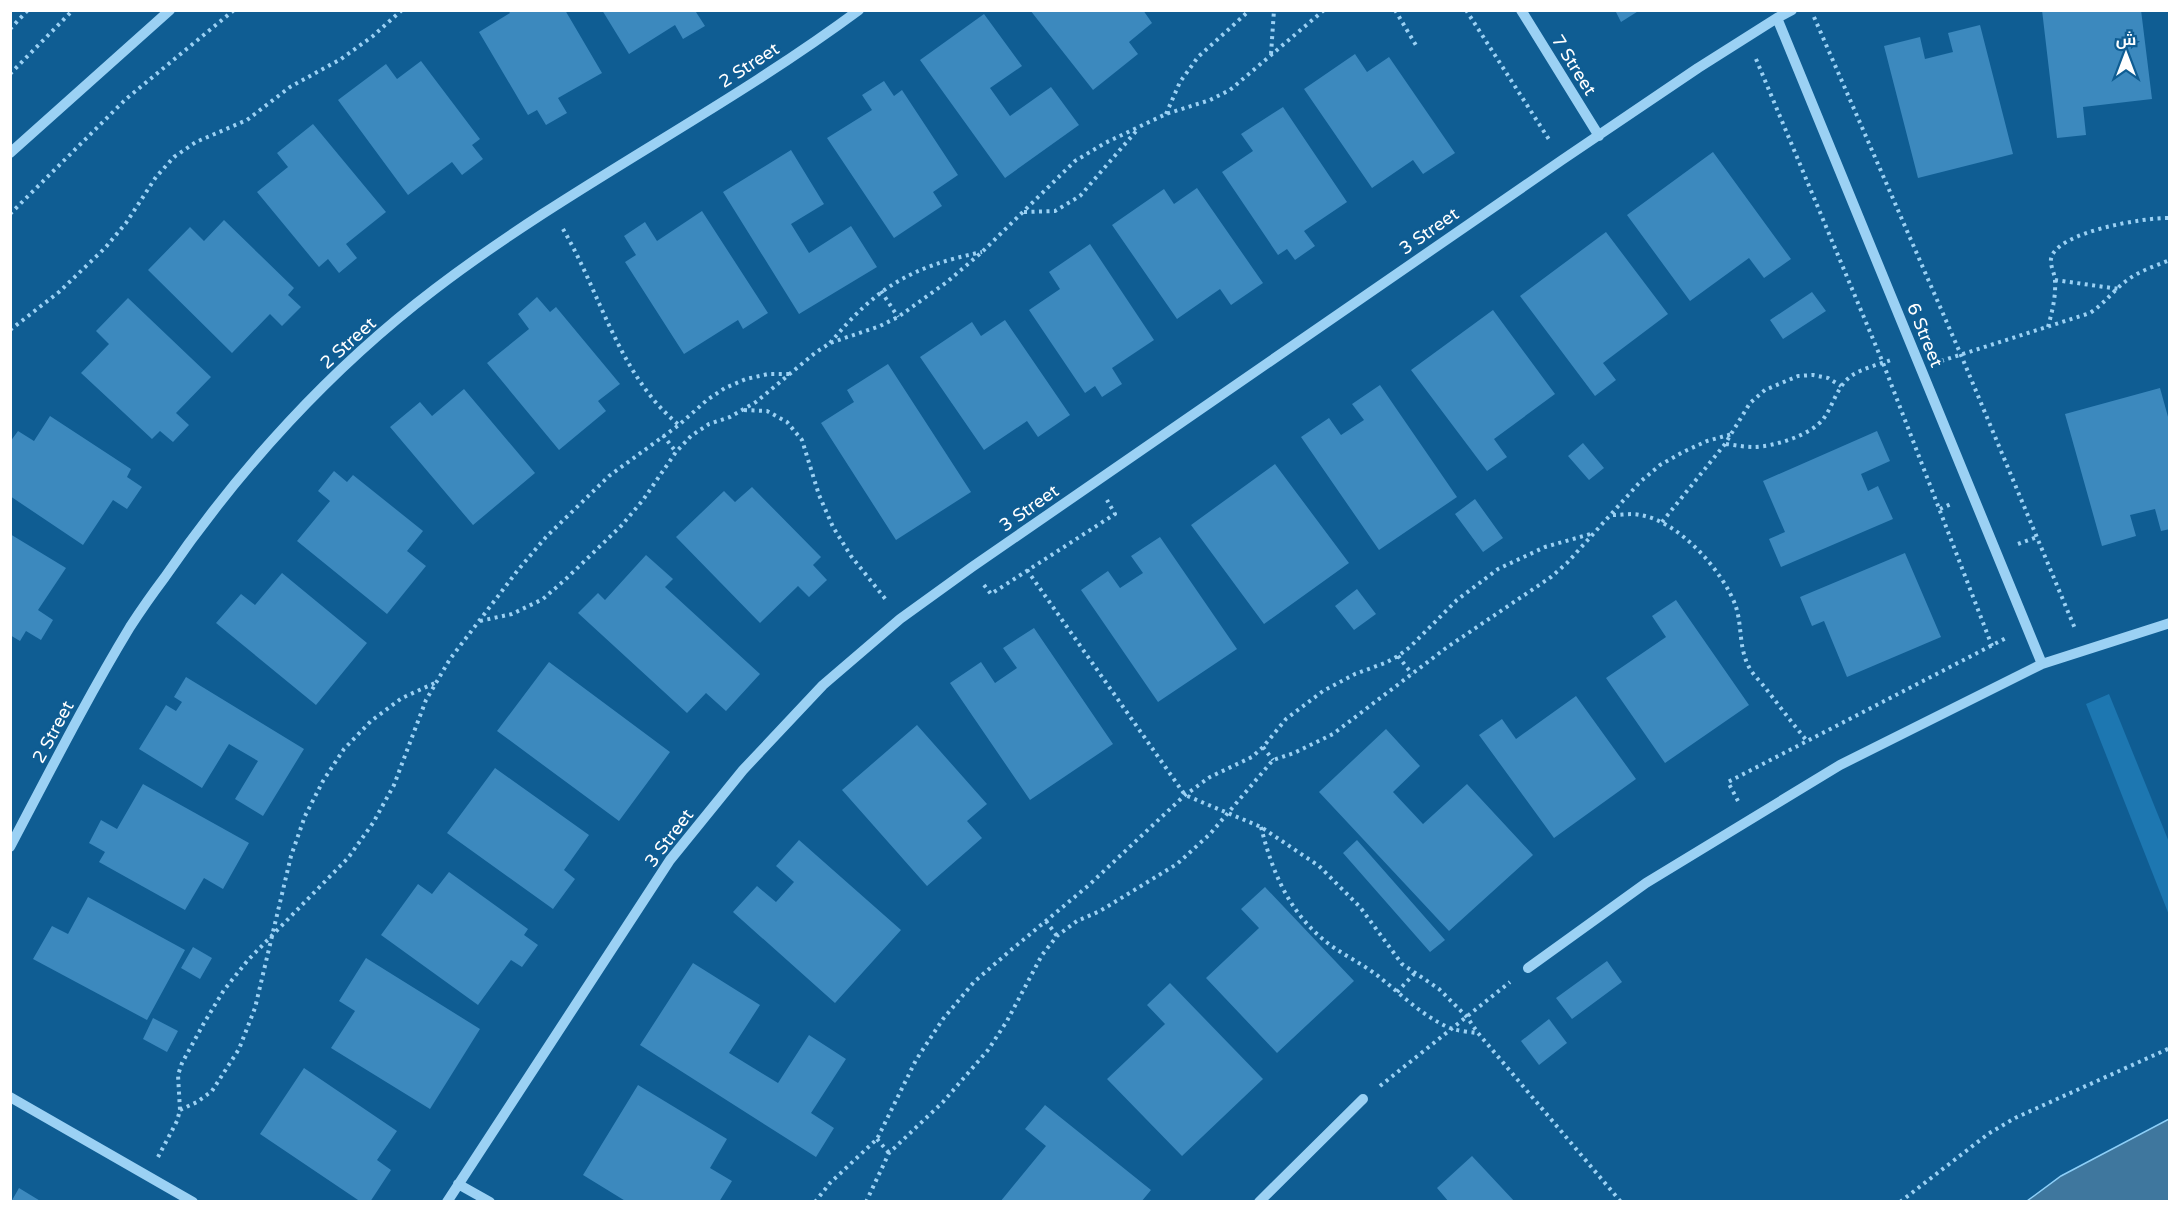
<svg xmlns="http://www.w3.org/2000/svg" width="2180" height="1212" font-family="'Varela Round',Cairo,sans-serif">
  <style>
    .green { fill: #1d77b1 }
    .water { fill: #3f779e; stroke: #8dcff8; stroke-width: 1.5 }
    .building { fill: #3c89be }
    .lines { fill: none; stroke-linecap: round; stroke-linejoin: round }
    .path { stroke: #9bd1f4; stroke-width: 4; stroke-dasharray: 3 4.5; stroke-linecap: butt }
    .minor { stroke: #9bd1f4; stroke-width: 10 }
    .labels { text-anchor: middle; stroke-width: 5; stroke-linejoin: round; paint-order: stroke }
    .street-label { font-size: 18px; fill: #fff; stroke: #0f5d93 }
  </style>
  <rect width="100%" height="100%" fill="#0f5d93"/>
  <path class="green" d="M2109,694L2169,842V915L2086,704Z"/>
  <path class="water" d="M2169,1119V1201H2027L2061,1176Z"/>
  <path class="building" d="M508,10H565L602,73L558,98L567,113L546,125L537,110L528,115L479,32L510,13Z
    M602,10H699L696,12L705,26L683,39L675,25L629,54Z
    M1030,10H1143L1152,23L1129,42L1138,54L1093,90Z
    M1615,10H1640L1621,22Z
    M2042,10H2141L2152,99L2083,107L2086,135L2057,138Z
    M984,14L1022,66L990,88L1010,116L1051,87L1079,125L1005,178L920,60Z
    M1980,25L2013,154L1918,178L1884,46L1920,37L1925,59L1953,52L1948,33Z
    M1355,54L1367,72L1389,57L1455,153L1423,174L1413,160L1372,188L1304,89Z
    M421,61L480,139L472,145L483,159L462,175L452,162L408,195L338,100L386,64L397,79Z
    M884,81L894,96L902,90L958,175L933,192L942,206L894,238L827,138L872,110L862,95Z
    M1283,107L1347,202L1304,231L1315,246L1295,260L1287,249L1278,255L1222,172L1253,151L1241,134Z
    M313,124L386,212L346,244L357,258L339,273L328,259L319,267L257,192L288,167L277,153Z
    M791,150L824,204L791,224L809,253L851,226L877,267L799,314L723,192Z
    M1713,152L1791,259L1764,278L1749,258L1690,301L1627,215Z
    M1197,188L1263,283L1231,305L1220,289L1177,319L1112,225L1164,189L1174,204Z
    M702,211L768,313L743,329L738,320L684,354L625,262L636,255L624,236L645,222L657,241Z
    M224,220L294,288L288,295L301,307L282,326L270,314L232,353L148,270L190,227L204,241Z
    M1606,232L1668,314L1603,363L1616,380L1595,396L1520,296Z
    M1090,244L1154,340L1112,368L1122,384L1102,397L1095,386L1085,393L1029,310L1060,289L1049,272Z
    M1812,292L1826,311L1783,339L1770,320Z
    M537,297L550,312L556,307L620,384L598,401L606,411L559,450L487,363L529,329L518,314Z
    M128,298L211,377L176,413L189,425L173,442L160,431L152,439L81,373L109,344L96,331Z
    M1493,310L1555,394L1494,439L1507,457L1487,471L1411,370Z
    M1005,320L1070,415L1038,437L1027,421L984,450L920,357L972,322L981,336Z
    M888,364L971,492L896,540L821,423L854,402L847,390Z
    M1380,385L1457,497L1379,550L1301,437L1329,418L1341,435L1364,420L1352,404Z
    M2160,388L2170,424V529L2161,531L2155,509L2130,515L2136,536L2102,546L2065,414Z
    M464,389L535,473L473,525L390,427L420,402L432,416Z
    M50,416L131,469L127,477L142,487L127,509L113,500L83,545L10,496V442L18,431L34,441Z
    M1877,431L1890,461L1861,474L1868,491L1878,486L1893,519L1781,567L1769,539L1785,532L1763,481Z
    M1583,443L1604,468L1589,480L1568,456Z
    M1275,464L1349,563L1264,624L1191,525Z
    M334,471L347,482L353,475L423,531L407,551L426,566L387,614L297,541L330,501L318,491Z
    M752,487L821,557L813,565L827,580L809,597L798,586L760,623L676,537L724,491L735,502Z
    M1475,499L1503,538L1483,552L1455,514Z
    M10,534L66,568L38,610L53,620L41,640L26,631L20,641L10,635Z
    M1160,537L1237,649L1158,702L1081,590L1108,571L1120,588L1143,573L1131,556Z
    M1905,553L1941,637L1847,677L1824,621L1812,626L1800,597Z
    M646,555L673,579L665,587L760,674L726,711L706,693L687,713L578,613L598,593L605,600Z
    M282,573L367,643L316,705L216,623L241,594L255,605Z
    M1357,589L1376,614L1354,630L1335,606Z
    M1676,600L1749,705L1665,763L1606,678L1666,637L1652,616Z
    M1034,628L1113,744L1030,800L950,683L981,662L995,683L1017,668L1003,648Z
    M549,662L670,752L619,821L497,731Z
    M186,677L304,749L263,816L235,799L258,761L229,744L202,788L139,749L166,705L176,711L182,702L174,697Z
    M1576,696L1636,779L1554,838L1479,735L1502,719L1516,739Z
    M917,725L987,804L967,821L982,838L927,886L842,790Z
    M1386,729L1420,766L1393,792L1423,824L1467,784L1533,855L1449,931L1319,792Z
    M495,768L589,835L564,870L575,879L553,909L447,833Z
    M143,784L249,843L223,889L204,878L185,910L99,862L105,852L89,843L101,820L117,829Z
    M799,840L901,930L835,1003L733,912L757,886L776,902L794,882L776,866Z
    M1357,840L1445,940L1430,952L1343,853Z
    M449,872L528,929L524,935L538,945L522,967L511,960L478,1005L381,935L418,884L432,894Z
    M1265,887L1354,981L1277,1053L1206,978L1259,928L1241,909Z
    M88,897L185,950L147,1020L33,959L52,926L68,934Z
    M193,947L212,958L200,979L181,968Z
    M366,958L480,1029L430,1109L331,1048L355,1011L339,1001Z
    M1607,961L1622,982L1572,1019L1556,998Z
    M693,963L760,1005L729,1053L778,1083L809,1035L846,1059L811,1113L834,1128L816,1157L640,1045Z
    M1170,983L1263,1079L1182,1156L1107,1079L1165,1024L1147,1005Z
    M153,1018L178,1031L167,1052L143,1039Z
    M1549,1019L1567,1043L1539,1065L1521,1041Z
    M304,1068L397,1131L377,1160L391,1170L370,1202H361L260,1134Z
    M638,1085L727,1139L710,1168L732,1181L719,1202H627L583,1175Z
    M1045,1105L1151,1190L1141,1202H1000L1046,1146L1025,1129Z
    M1472,1156L1515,1202H1449L1437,1188Z
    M19,1188L42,1202H11Z"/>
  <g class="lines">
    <path class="path" d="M1395,10L1417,47
      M1466,10L1550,141
      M1814,17L1961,355L2076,631
      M10,29L28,10
      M1271,54L1274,10
      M1756,59L1883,363L1992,646
      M10,74L73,10
      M1166,114L1180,82L1198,57L1250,10
      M1024,212L1055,211L1080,196L1138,129
      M10,214L126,99L234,10
      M563,229C601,294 619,376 679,425
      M2055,280L2119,289
      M881,291L898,317
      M2048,327C2052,312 2056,297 2055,281C2055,274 2050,266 2051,259C2055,232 2146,217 2170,218
      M10,330L59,292L105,248L126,223L156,177L174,157L196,142L247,120L290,87L341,59L373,36L402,10
      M830,343C877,287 910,267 982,252
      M1941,361L2090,313C2104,304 2113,291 2126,281C2139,271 2155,266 2170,260
      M744,410L767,411L787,422L802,440L819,495L833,527L851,556L887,601
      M663,435L676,452
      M1726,444C1735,445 1744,447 1753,447C1773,447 1812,435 1824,418C1834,404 1836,388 1851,376C1863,368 1880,364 1894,359
      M1940,509L1953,503
      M1613,515C1622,515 1632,513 1640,515C1679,521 1724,572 1736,607C1742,626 1739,647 1748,665C1752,674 1761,682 1767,690C1780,707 1793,724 1807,741
      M1662,522L1725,444L1750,403L1765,390L1798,376L1813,375L1828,378L1841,386
      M2018,544L2037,537
      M1027,570L1185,795L1261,827L1319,866L1360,907L1402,964L1439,989L1467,1017L1478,1033L1621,1202
      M984,585L991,594L1115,514L1107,500
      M480,621L512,614L543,599L568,577L621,526L643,500L676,452L691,436L709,424L730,417L756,402L815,353L830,343L880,326L898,317L947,282L982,252L1075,161L1105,143L1166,114L1210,100L1230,90L1324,10
      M1398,656L1412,674
      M1263,747L1273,760
      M1738,801L1728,782L2008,637
      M1261,827C1273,875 1291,917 1333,947C1349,958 1368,967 1383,980C1404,997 1424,1017 1450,1028C1458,1031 1469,1032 1477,1033
      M1046,921L1057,936
      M1397,992L1414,974
      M1380,1086L1510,982
      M180,1110L197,1102L212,1091L239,1049L255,1008L291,856L305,816L323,781L344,749L371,721L402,698L437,682
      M877,1139L889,1153
      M158,1157L177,1121L180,1110L178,1075L182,1063L204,1023L224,990L248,960L348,858L373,823L394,785L426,700L450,659L518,570L546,537L609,476L679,425L707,400L725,388L746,379L768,374H790
      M815,1202L830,1183L877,1139L916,1060L943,1019L974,982L1011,950L1089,885L1185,795L1210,777L1252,757L1263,747L1286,719L1323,691L1355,674L1385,663L1398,656L1410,647L1457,600L1498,569L1545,547L1594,533
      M866,1202L889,1153L943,1102L988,1050L1007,1021L1042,955L1057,936L1077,921L1100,911L1177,864L1210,834L1273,760L1294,753L1333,734L1446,648L1551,577L1567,563L1640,482L1660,465L1683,452L1707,441L1732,434
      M1900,1202L1988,1134L2015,1118L2170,1048"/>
    <path class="minor" d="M1521,10L1599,136
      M1777,18L2042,664
      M10,153L170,10
      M10,847C49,773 87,698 130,627C141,610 153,593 165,577C239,469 331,368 435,289C570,186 723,111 859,10
      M1528,968L1646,883L1840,765L2042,664L2170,623
      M10,1097L193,1202
      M458,1184L490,1202
      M447,1202L670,860L743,770L823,685L900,619L972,567L1562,160L1698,68L1777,18L1792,10
      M1259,1202L1363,1099"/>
  </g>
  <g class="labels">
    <g class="street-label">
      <text transform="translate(749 65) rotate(-33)" y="6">2 Street</text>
      <text transform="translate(1574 65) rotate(58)" y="6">7 Street</text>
      <text transform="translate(1429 231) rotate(-35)" y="6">3 Street</text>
      <text transform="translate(1925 335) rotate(68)" y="6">6 Street</text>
      <text transform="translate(348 343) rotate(-42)" y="6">2 Street</text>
      <text transform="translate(1029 508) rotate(-35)" y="6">3 Street</text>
      <text transform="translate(53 732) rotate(-62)" y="6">2 Street</text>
      <text transform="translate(669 838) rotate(-53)" y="6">3 Street</text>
    </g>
  </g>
  <rect width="2180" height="1212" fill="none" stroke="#ffffff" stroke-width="24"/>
  <g transform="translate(2126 54)" stroke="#0f5d93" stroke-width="4.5" paint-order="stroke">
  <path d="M0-4.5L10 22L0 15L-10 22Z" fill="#ffffff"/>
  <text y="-9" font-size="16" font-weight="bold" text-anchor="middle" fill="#ffffff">ش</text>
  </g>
</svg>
